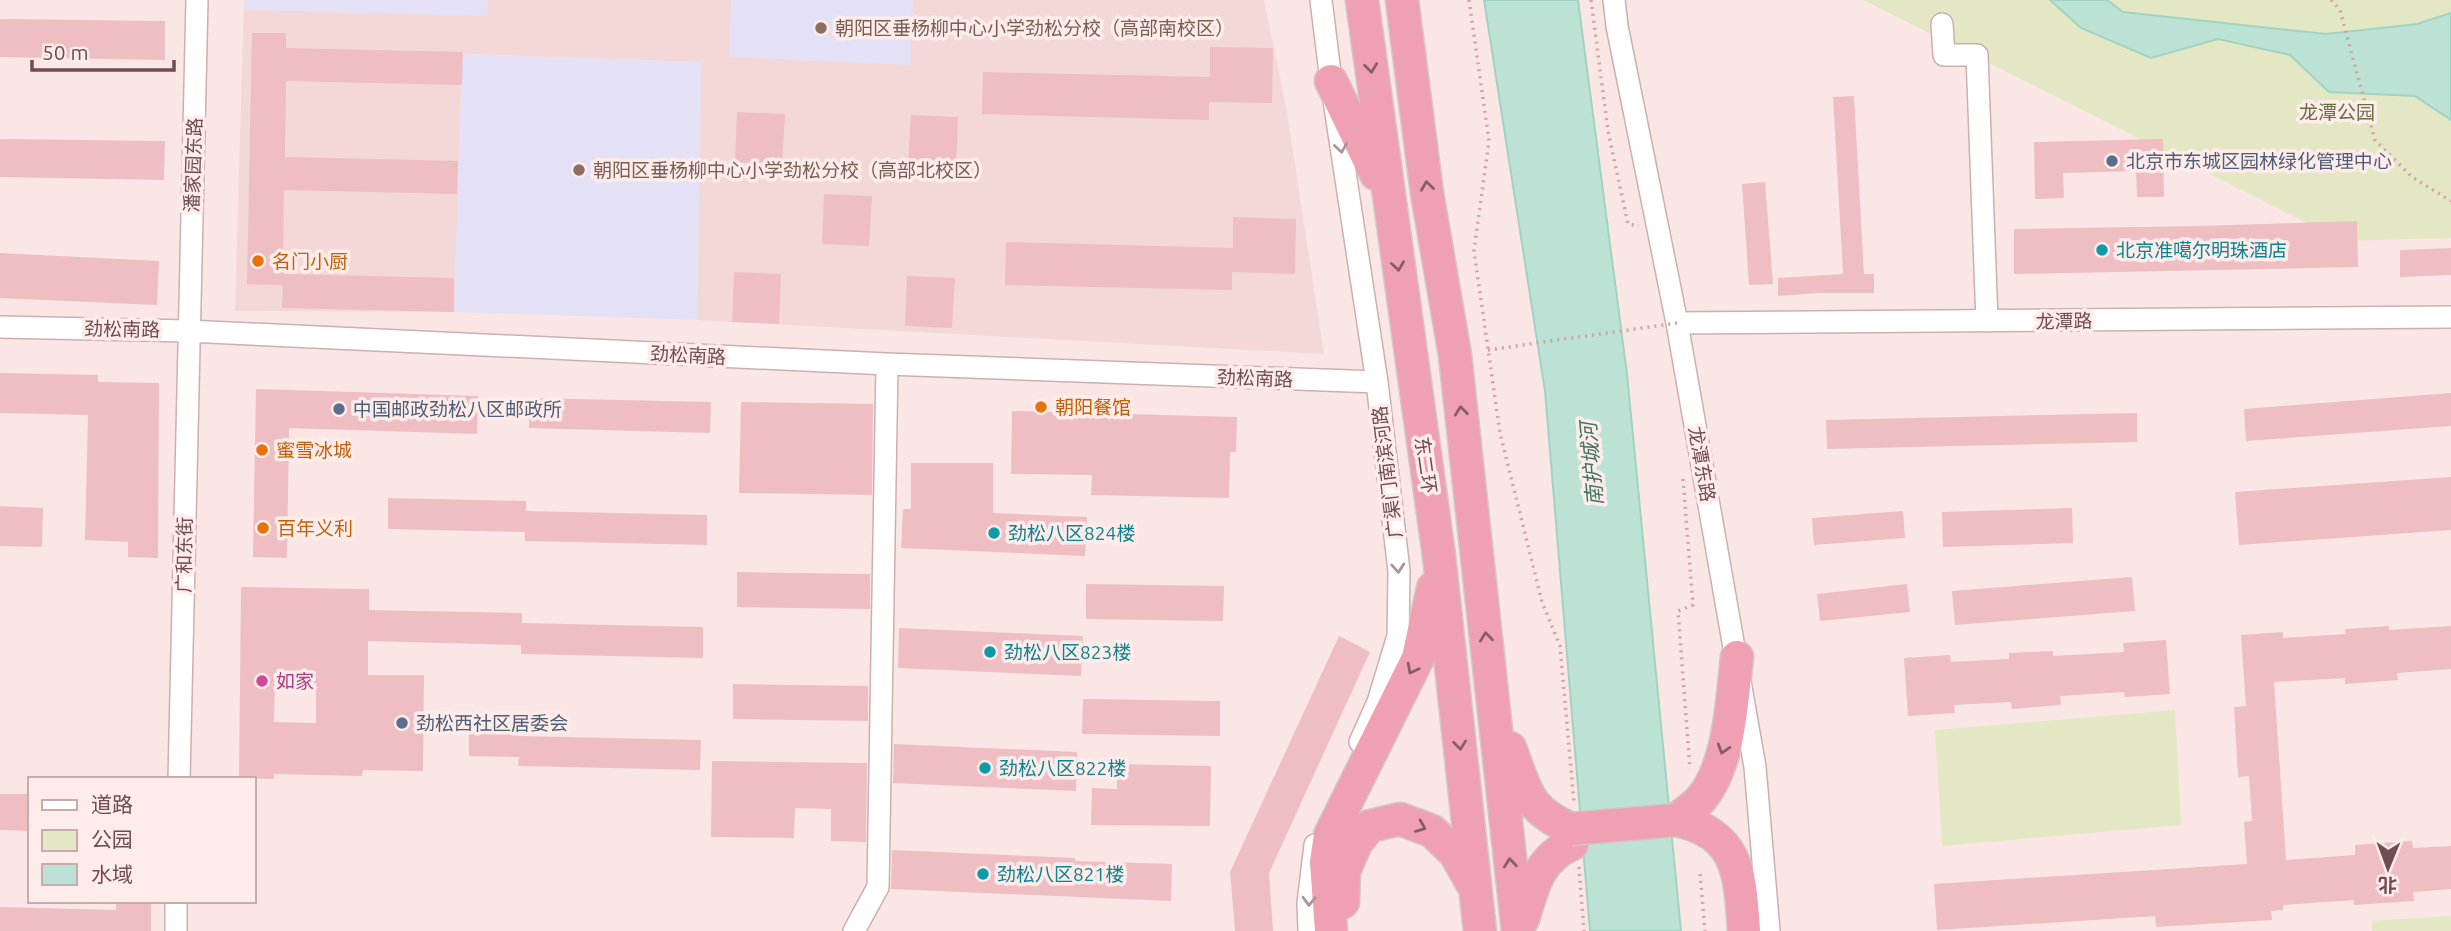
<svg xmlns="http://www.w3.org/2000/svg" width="2451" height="931" font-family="Ubuntu,'Noto Sans SC',sans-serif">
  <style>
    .residential { fill: #f3d8d7 }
    .education { fill: #e4e1f7 }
    .green { fill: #e3e7c4 }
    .water { fill: #bbe2d4; stroke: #a2d3c2; stroke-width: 2 }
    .building { fill: #eebec3; fill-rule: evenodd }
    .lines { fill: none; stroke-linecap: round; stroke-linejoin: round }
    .minor-casing { stroke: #cdafb0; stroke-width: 24 }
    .highway-casing { stroke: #d2c6c7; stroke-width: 35 }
    .path { stroke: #d2a2a7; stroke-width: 3.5; stroke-dasharray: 2 5; stroke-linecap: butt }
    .minor { stroke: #fff; stroke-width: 21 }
    .highway { stroke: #f0a0b3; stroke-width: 32 }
    .highway-bridge-casing { stroke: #d2c6c7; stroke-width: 35; stroke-linecap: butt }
    .path-bridge { stroke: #d2a2a7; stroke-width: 3.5; stroke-dasharray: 2 5; stroke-linecap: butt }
    .highway-bridge { stroke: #f0a0b3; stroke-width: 32 }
    .oneway { stroke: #8a5d65 }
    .oneway2 { stroke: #aa9497 }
    .education-dot { fill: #8d6e63; stroke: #feecea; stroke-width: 2.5 }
    .service-dot { fill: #5c6f8a; stroke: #feecea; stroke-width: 2.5 }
    .culture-dot { fill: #0f9aa8; stroke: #feecea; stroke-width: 2.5 }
    .food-dot { fill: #e8710a; stroke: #feecea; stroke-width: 2.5 }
    .hotel-dot { fill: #d1479c; stroke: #feecea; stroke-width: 2.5 }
    .labels { text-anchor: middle; stroke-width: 7; stroke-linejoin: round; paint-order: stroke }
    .education-label { font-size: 19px; fill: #785e54; stroke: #feecea; text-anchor: start }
    .park-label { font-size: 19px; fill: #677042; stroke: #feecea }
    .service-label { font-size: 19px; fill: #4e5e75; stroke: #feecea; text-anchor: start }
    .street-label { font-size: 19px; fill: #714c51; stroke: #feecea }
    .culture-label { font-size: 19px; fill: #0d838f; stroke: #feecea; text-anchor: start }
    .food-label { font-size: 19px; fill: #c56008; stroke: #feecea; text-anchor: start }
    .hotel-label { font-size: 19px; fill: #b23c85; stroke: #feecea; text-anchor: start }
    .water-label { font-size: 21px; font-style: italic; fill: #417664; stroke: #feecea }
  </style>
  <rect width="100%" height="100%" fill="#fae7e5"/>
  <path class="residential" d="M244,0H1264L1286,106L1324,354L697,320L700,62L463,54L454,312L235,311Z"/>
  <path class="education" d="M244,0H488L487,16L244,10Z
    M731,0H913L910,65L729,57Z
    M462,54L701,62L697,320L454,312Z"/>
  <path class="green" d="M1863,0H2451V238L2343,241Z
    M2175,710L2181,825L1942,846L1935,730Z
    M2451,916V931H2372V921Z"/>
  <path class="water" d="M1484,0H1578L1627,374L1681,931H1590L1545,391Z
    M2050,0H2107L2123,12L2326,34L2417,24L2451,13V120L2415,96L2329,92L2290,55L2218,39L2151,58L2081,28Z"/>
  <path class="building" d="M0,19L165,21V60L0,57Z
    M252,33H286V48L463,52L462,85L286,81L285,157L458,161L457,194L284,190L283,274L454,278V312L282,308L283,285L247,284Z
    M1210,47L1273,48L1272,103L1209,102V120L982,114L983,72L1210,77Z
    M1854,96L1864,274H1874V293H1819L1778,296V278L1843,274L1833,97Z
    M737,112L785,114L782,165L735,162Z
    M911,115L958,117L956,168L908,165Z
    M0,139L165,141L164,180L0,177Z
    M2163,139L2164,197H2137L2136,171L2063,173L2064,198L2035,199L2034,142Z
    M1765,182L1773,284L1749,285L1742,184Z
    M824,194L872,196L869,246L822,244Z
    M1233,217L1296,219L1295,274L1232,272V290L1005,285L1006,242L1233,248Z
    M2357,221L2358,267L2014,274V229L2197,226Z
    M2451,248V275L2400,277V250Z
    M0,253L159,261L157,305L0,298Z
    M734,272L781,274L779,324L732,322Z
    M907,276L955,278L952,328L905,326Z
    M0,373L98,375V382L159,383L158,558L128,557V542L85,540L88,415L0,413Z
    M256,389L478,396L477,434L289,428L287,558L253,557Z
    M2451,393V426L2246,441L2244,409Z
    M530,398L711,402L710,433L529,428Z
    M741,402L873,404L872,495L739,493Z
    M1012,411L1237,417L1236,452H1230L1229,498L1091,495L1092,475L1011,474Z
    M2137,413V442L1827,449L1826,420Z
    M911,463H993V513L1087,517L1085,556L901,548L903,509H911Z
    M2451,477V530L2239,545L2235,492Z
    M388,498L526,501V511L707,515V545L525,541V532L388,529Z
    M0,506L43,508L42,547L0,546Z
    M2072,508L2073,543L1943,547L1942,512Z
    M1903,511L1905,538L1814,545L1812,518Z
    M737,572L870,574V609L737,607Z
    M2132,577L2135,611L1955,625L1952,591Z
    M1086,584L1224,586L1223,621L1086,619Z
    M1907,584L1910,612L1820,621L1817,594Z
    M241,587L369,589V610L522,613V623L703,627V658L521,654V645L368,641V675H424L423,771L363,770L362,776L274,774V779L239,778ZM275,682L316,683V723L274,722Z
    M2389,626V630L2451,626V669L2397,673L2398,680L2345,684V678L2274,682L2286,860L2355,855V845L2412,841L2413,848L2451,846V889L2413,892L2414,901L2354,905V900L2283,905V910L2271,911L2272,920L2156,927L2155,916L1937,930L1934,884L2247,864L2244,822L2252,821L2249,776L2238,777L2234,707L2246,706L2241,635L2283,632V638L2346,634L2345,629Z
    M899,628L1083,636L1081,676L898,668Z
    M1339,636L1370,652L1269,873L1273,931H1235L1230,872Z
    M2166,640L2170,694L2125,697L2124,692L2060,696L2061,705L2012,709L2011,702L1954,705L1955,713L1908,716L1904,658L1950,655L1951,662L2009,659V653L2053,651V656L2124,652L2123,643Z
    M733,684L868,686V721L733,719Z
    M1083,699L1220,701V736L1082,734Z
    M469,725L519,726V736L701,740L700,770L518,766L519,757L469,756Z
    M894,744L1077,752L1076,791L893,783Z
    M712,761L867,763L866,842L831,841V809L795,808L794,838L711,837Z
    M1117,764L1211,766L1210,826L1091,825L1092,788L1117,789Z
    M0,794H30V831L0,830Z
    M892,850L1075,858V861L1172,864L1171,901L891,889Z
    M116,901H151V931H0V907L116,910Z"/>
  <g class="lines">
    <g class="minor-casing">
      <path id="minor" d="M1321,0L1331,81L1377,382L1399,571L1398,636L1378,702L1360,742
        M1614,0L1617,26L1677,323L1755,767L1769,931
        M1942,24L1944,55H1977L1987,321
        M1677,323L2451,317
        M0,327L188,331L887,364L1377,382
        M179,779L197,0
        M176,931V901
        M854,931L878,887L887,364
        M1309,931L1308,903L1315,845"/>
    </g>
    <g class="highway-casing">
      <path id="highway" d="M1362,0L1439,556L1480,931
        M1402,0L1427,193L1455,355L1518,931
        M1331,81L1376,174
        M1510,748C1527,791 1525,808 1571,829
        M1676,820C1684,813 1694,807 1701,799C1730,765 1732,700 1737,657
        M1676,820C1740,834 1740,875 1744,931
        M1343,902L1344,871L1356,843L1370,826L1400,819L1432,831L1455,853L1472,883
        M1523,919C1533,887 1538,859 1572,844
        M1331,931L1326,862L1330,835L1418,658L1433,588"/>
    </g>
    <path class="path" d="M1469,0L1489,141L1474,251L1500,433L1542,602L1560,646L1574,803
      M1591,0L1608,131L1628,224L1639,226
      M2331,0L2340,10L2375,140L2412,177L2451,201
      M1683,479L1693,605L1678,611L1690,769
      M1579,867L1584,931
      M1700,874L1705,931"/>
    <use href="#minor" class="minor"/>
    <use href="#highway" class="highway"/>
    <g class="highway-bridge-casing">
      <path id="highway-bridge" d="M1571,829L1676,820"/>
    </g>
    <path class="path-bridge" d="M1488,350L1677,323"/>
    <use href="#highway-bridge" class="highway-bridge"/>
  </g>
  <defs><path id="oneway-chevron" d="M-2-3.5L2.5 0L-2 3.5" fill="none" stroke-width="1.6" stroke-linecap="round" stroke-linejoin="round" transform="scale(1.75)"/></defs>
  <g class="oneway">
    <use href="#oneway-chevron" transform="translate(1371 68) rotate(83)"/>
    <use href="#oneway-chevron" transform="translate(1427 186) rotate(-98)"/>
    <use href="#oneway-chevron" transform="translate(1398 266) rotate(82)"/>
    <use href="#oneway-chevron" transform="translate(1461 411) rotate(-96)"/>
    <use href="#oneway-chevron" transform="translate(1486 637) rotate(-96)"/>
    <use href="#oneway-chevron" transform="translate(1412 669) rotate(117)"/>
    <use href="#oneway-chevron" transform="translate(1460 745) rotate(84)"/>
    <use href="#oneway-chevron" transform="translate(1723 749) rotate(107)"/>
    <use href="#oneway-chevron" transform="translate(1421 827) rotate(22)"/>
    <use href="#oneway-chevron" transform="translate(1510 863) rotate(-96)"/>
  </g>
  <g class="oneway2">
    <use href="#oneway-chevron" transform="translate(1341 148) rotate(81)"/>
    <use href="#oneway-chevron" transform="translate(1398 568) rotate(86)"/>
    <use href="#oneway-chevron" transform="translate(1309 901) rotate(92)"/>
  </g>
  <g class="education-dot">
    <circle cx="821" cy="28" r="7"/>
    <circle cx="579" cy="170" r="7"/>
  </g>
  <g class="service-dot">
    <circle cx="2112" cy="161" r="7"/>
    <circle cx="339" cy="409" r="7"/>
    <circle cx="402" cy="723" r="7"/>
  </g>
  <g class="culture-dot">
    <circle cx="2102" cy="250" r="7"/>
    <circle cx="994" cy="533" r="7"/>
    <circle cx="990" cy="652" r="7"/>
    <circle cx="985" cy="768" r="7"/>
    <circle cx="983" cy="874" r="7"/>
  </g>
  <g class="food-dot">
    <circle cx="258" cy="261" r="7"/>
    <circle cx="1041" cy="407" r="7"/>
    <circle cx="262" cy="450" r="7"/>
    <circle cx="263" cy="528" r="7"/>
  </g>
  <circle class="hotel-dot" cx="262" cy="681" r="7"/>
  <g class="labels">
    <g class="education-label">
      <text x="835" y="35">朝阳区垂杨柳中心小学劲松分校（高部南校区）</text>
      <text x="593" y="177">朝阳区垂杨柳中心小学劲松分校（高部北校区）</text>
    </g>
    <g class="park-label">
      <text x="2337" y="119">龙潭公园</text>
    </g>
    <g class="service-label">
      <text x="2126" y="168">北京市东城区园林绿化管理中心</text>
      <text x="353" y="416">中国邮政劲松八区邮政所</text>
      <text x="416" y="730">劲松西社区居委会</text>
    </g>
    <g class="street-label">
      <text transform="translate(193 165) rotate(-88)" y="7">潘家园东路</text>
      <text transform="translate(2064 321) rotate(-1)" y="7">龙潭路</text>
      <text transform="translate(122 329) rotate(1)" y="7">劲松南路</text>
      <text transform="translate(688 355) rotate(3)" y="7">劲松南路</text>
      <text transform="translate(1255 378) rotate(2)" y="7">劲松南路</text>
      <text transform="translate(1702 464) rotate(80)" y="7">龙潭东路</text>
      <text transform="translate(1426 465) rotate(82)" y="7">东二环</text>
      <text transform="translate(1387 472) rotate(-97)" y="7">广渠门南滨河路</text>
      <text transform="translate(184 555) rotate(-89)" y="7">广和东街</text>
    </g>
    <g class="culture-label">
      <text x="2116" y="257">北京准噶尔明珠酒店</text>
      <text x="1008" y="540">劲松八区824楼</text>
      <text x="1004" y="659">劲松八区823楼</text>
      <text x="999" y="775">劲松八区822楼</text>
      <text x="997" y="881">劲松八区821楼</text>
    </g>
    <g class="food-label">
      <text x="272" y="268">名门小厨</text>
      <text x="1055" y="414">朝阳餐馆</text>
      <text x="276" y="457">蜜雪冰城</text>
      <text x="277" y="535">百年义利</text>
    </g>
    <g class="hotel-label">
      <text x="276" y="688">如家</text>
    </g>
    <g class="water-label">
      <text transform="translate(1592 464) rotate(-95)" y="7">南护城河</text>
    </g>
  </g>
  <rect x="28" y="777" width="228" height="126" fill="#feecea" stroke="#c6acad" stroke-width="2"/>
  <rect x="42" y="800" width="35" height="10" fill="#ffffff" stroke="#c6acad" stroke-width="2"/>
  <text x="91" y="812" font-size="21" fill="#714c51">道路</text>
  <rect x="42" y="830" width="35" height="21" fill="#e3e7c4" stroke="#c6acad" stroke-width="2"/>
  <text x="91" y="847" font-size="21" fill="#714c51">公园</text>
  <rect x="42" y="864" width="35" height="21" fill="#bbe2d4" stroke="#c6acad" stroke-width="2"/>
  <text x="91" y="882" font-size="21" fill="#714c51">水域</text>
  <g transform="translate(2388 868) rotate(181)" stroke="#feecea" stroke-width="5" paint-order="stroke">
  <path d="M0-5L12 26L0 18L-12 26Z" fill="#714c51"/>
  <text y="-10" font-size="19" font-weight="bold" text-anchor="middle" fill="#714c51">北</text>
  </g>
  <path d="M32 60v10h142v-10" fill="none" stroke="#714c51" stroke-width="3.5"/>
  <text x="42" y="60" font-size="21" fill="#714c51" stroke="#feecea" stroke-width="5" paint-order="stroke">50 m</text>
</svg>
